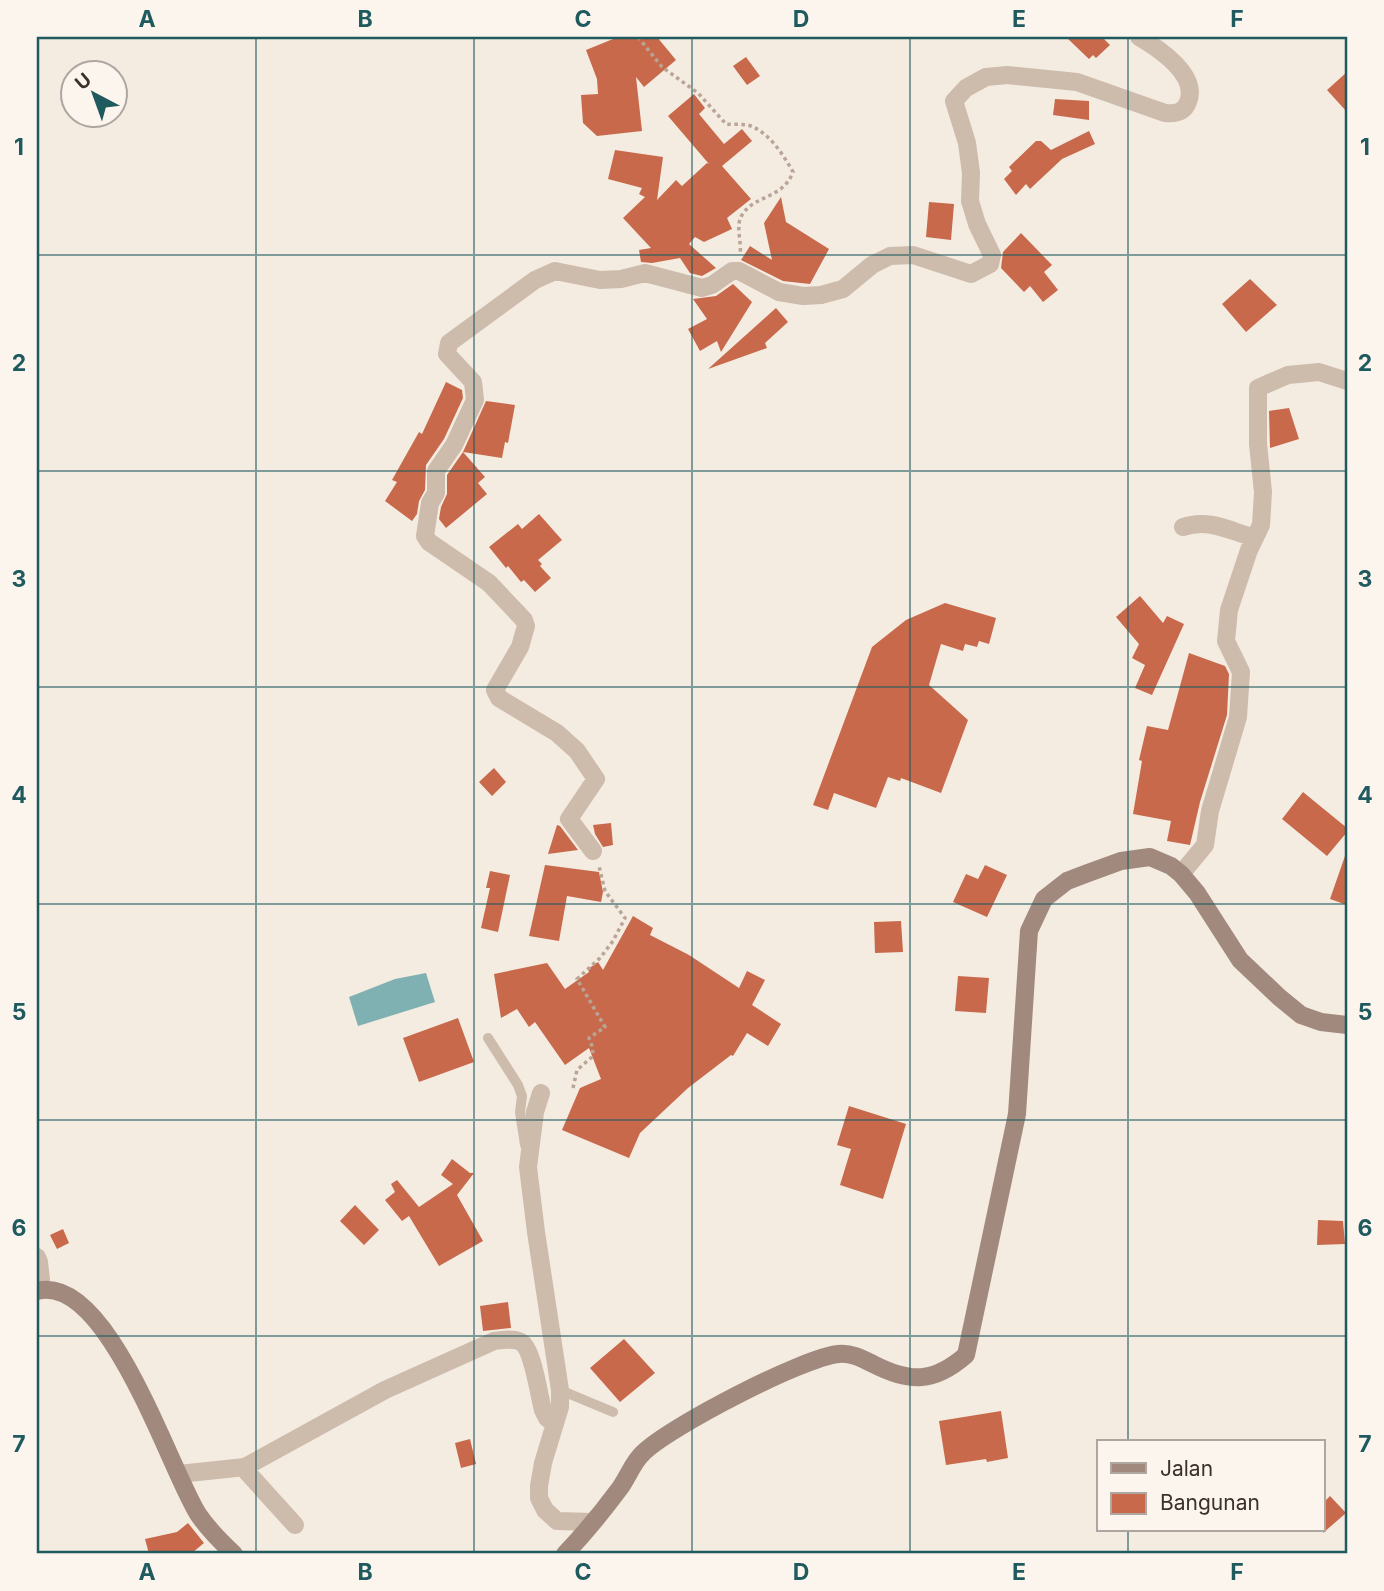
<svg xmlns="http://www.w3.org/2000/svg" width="1384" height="1591" font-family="Inter,sans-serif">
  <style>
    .water { fill: #7fb0b2 }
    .building { fill: #c8694b }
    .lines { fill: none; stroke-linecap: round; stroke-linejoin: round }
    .path { stroke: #b9a596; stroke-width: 3.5; stroke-dasharray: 3.5 3.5; stroke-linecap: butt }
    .lane { stroke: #cdbbac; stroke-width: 10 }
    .street { stroke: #cdbbac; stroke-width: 18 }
    .secondary { stroke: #a18a7d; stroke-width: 18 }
    .grid { fill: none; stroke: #1f5a5e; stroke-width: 2; stroke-opacity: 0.55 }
    .neatline { fill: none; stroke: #1f5a5e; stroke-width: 2.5 }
    .grid-label { font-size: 23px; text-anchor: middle; font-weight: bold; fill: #1f5a5e }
  </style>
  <rect width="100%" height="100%" fill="#f4ebe1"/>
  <path class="water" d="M426,973L435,1002L358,1026L349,997L395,979Z"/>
  <path class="building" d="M618,37H657L676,60L644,87L636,77L642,131L597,136L583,123L581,95L598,94L597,79L586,50Z
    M1066,37H1102L1110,45L1096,58L1093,55L1089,59Z
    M746,57L760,76L747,85L733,66Z
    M1347,72V112L1327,90Z
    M694,94L705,108L699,114L724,144L742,129L752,141L722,166L751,199L727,218L732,229L704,242L695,237L689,244L716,268L702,276L690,273L680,258L652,263L641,262L639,250L651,248L623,218L645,197L639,194L642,188L608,179L615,150L663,157L657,200L676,180L682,186L707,163L709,164L668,116Z
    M1055,99L1089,101V120L1053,115Z
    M1089,131L1095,144L1062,159L1030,189L1026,184L1016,195L1004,179L1012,171L1009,167L1036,141H1041L1051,150Z
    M781,197L786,222L829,249L810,284L783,281L741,260L750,246L772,260L764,223Z
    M929,202L954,204L951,240L926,237Z
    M1021,233L1052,265L1044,272L1058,290L1043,302L1030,286L1024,292L1001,268L1003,252Z
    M1250,279L1277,305L1246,332L1222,304Z
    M733,284L752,302L721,352L717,341L700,351L688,329L707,319L693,299L716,296Z
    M776,308L788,322L765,343L767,348L708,369Z
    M446,382L462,390L463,398L444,439L426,465L425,490L419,501L417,514L412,521L385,501L397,482L392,480L419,432L422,434Z
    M486,401L515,405L508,443L505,442L502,458L463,452Z
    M1289,408L1299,439L1270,448L1269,411Z
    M463,452L485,477L478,483L487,494L446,528L439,519L441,507L447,494V475Z
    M539,514L562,540L538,560L542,564L540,566L551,578L535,592L524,580L521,582L508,566L506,568L489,547L518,524L522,529Z
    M1140,596L1163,623L1167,616L1184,624L1152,695L1135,688L1145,665L1132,658L1139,644L1116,617Z
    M945,603L996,618L989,644L979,641L977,647L965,644L963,651L941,644L929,685L968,720L941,793L901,778L900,781L888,777L876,808L834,793L828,810L813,805L872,647L906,620Z
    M1189,653L1225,666L1229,674L1227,715L1200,802L1190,845L1167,841L1171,821L1133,814L1142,761L1139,760L1147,726L1168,730Z
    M494,768L506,782L492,796L479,782Z
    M1303,792L1347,828V832L1327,856L1282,819Z
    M611,823L613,845L603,847L595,834L593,825Z
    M557,825L560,826L578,850L548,854Z
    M1345,856L1347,857V905L1330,899Z
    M545,865L599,872L603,892L601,902L567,896L559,941L529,936Z
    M985,865L1007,875L987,917L953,902L966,874L978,879Z
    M490,871L510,875L498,932L481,928L490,888H486Z
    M633,916L653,928L650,935L689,955L739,988L747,971L765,980L752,1005L781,1024L768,1046L747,1033L733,1056L731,1055L688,1088L640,1133L629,1158L562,1130L580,1088L601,1079L589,1048L565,1065L535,1022L529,1027L517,1009L501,1018L494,974L547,963L565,989L589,972L588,969L598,962L603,970Z
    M901,921L903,952L875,953L874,922Z
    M958,976L989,978L986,1013L955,1011Z
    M458,1018L474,1062L419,1082L403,1038Z
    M849,1106L906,1124L883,1199L840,1185L851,1149L837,1145Z
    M452,1159L470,1173H474L457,1195L483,1241L439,1266L409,1216L402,1221L385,1200L395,1192L391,1184L397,1180L419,1207L453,1184L441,1175Z
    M355,1205L379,1230L364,1245L340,1221Z
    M1318,1220L1343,1221L1345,1244L1317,1245Z
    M63,1229L69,1243L57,1249L50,1235Z
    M508,1302L511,1328L483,1331L480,1306Z
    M624,1339L655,1373L620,1402L590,1368Z
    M1001,1411L1008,1458L987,1462L986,1459L946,1465L939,1421Z
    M470,1439L476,1464L461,1468L455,1443Z
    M1330,1496L1346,1513L1323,1533V1503Z
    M188,1523L204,1543L192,1553L184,1554H149L145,1539L177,1532Z"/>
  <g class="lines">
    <path class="path" d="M638,37L662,67L698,93L726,124C734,125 746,123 753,127C771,135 784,156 793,172C783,199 754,195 742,215C735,226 742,242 740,254
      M573,1088L577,1070L592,1057L593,1049L589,1038L605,1027L577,979L600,958L613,941L625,918L605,891L599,866"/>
    <path class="lane" d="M488,1038L518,1085L522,1096L520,1112L525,1145
      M560,1390L613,1412"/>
    <path class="street" d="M1183,527C1209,518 1230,531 1255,538
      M593,851L569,819L596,779L577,751L557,733L499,698L495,690L520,647L526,626L524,620L489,583L429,542L425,536L430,503L436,493V471L454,445L475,400L473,382L447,354L449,343L535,280L555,271L600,280L621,279L645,273L702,288L712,285L732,271H739L779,292L803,296L821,295L843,289L872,265L890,256L913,255L971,274L990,264L992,255L977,224L970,201L971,173L967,143L954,101L966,88L986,77L1007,75L1077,82L1165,113C1175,114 1184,113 1188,102C1199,75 1158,48 1139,37
      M1181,874L1205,845L1210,811L1238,717L1241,672L1226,641L1229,610L1249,550L1261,525L1263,492L1258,444V388L1288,375L1319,372L1347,381
      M541,1093L535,1112L528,1167L536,1232L560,1390V1407L543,1463L539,1486V1498L545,1510L557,1521L592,1522
      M37,1257L39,1262L42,1289
      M245,1467L247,1472L295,1525
      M179,1474L245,1467L385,1390L494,1341C502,1340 513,1338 521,1342C533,1349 539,1396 543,1410L547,1418L555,1424"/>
    <path class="secondary" d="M37,1291C108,1273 169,1468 198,1514C208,1529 221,1542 234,1554
      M565,1554C584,1534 603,1511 620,1488C628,1477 633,1462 643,1453C669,1427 802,1358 838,1354C850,1352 863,1359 873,1364C910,1383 934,1383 966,1355L1017,1114L1029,931L1044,899L1067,881L1088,873L1121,861L1150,857L1171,866L1181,874L1197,893L1240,960L1279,997L1301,1015L1321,1022L1347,1025"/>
  </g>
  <path class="grid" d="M256,37V1554M474,37V1554M692,37V1554M910,37V1554M1128,37V1442M37,255H1347M37,471H1347M37,687H1347M37,904H1347M37,1120H1347M37,1336H1347M1128,1530V1554"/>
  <rect width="1384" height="1591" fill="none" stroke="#fbf5ee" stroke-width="77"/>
  <rect x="1097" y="1440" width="228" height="91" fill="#fbf5ee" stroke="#aea6a0" stroke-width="2"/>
  <rect x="1111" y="1463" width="35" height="10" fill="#a18a7d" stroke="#aea6a0" stroke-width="2"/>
  <text x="1160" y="1476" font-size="21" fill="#3b302b">Jalan</text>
  <rect x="1111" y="1493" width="35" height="21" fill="#c8694b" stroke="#aea6a0" stroke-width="2"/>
  <text x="1160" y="1510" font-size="21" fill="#3b302b">Bangunan</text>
  <g transform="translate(94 94) rotate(319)"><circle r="33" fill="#fbf5ee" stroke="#aea6a0" stroke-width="2"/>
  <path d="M0-5L12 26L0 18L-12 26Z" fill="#1f5a5e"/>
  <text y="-10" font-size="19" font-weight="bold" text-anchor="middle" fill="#3b302b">U</text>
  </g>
  <rect x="38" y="38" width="1308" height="1514" class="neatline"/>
  <g class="grid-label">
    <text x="147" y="27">A</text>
    <text x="365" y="27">B</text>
    <text x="583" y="27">C</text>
    <text x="801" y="27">D</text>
    <text x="1019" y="27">E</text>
    <text x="1237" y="27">F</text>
    <text x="19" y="155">1</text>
    <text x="1365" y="155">1</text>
    <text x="19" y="371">2</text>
    <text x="1365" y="371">2</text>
    <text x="19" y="587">3</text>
    <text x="1365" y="587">3</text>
    <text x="19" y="803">4</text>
    <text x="1365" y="803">4</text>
    <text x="19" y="1020">5</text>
    <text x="1365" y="1020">5</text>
    <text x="19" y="1236">6</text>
    <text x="1365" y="1236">6</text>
    <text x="19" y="1452">7</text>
    <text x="1365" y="1452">7</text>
    <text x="147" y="1580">A</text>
    <text x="365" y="1580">B</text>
    <text x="583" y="1580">C</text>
    <text x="801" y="1580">D</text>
    <text x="1019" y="1580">E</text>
    <text x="1237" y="1580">F</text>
  </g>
</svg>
